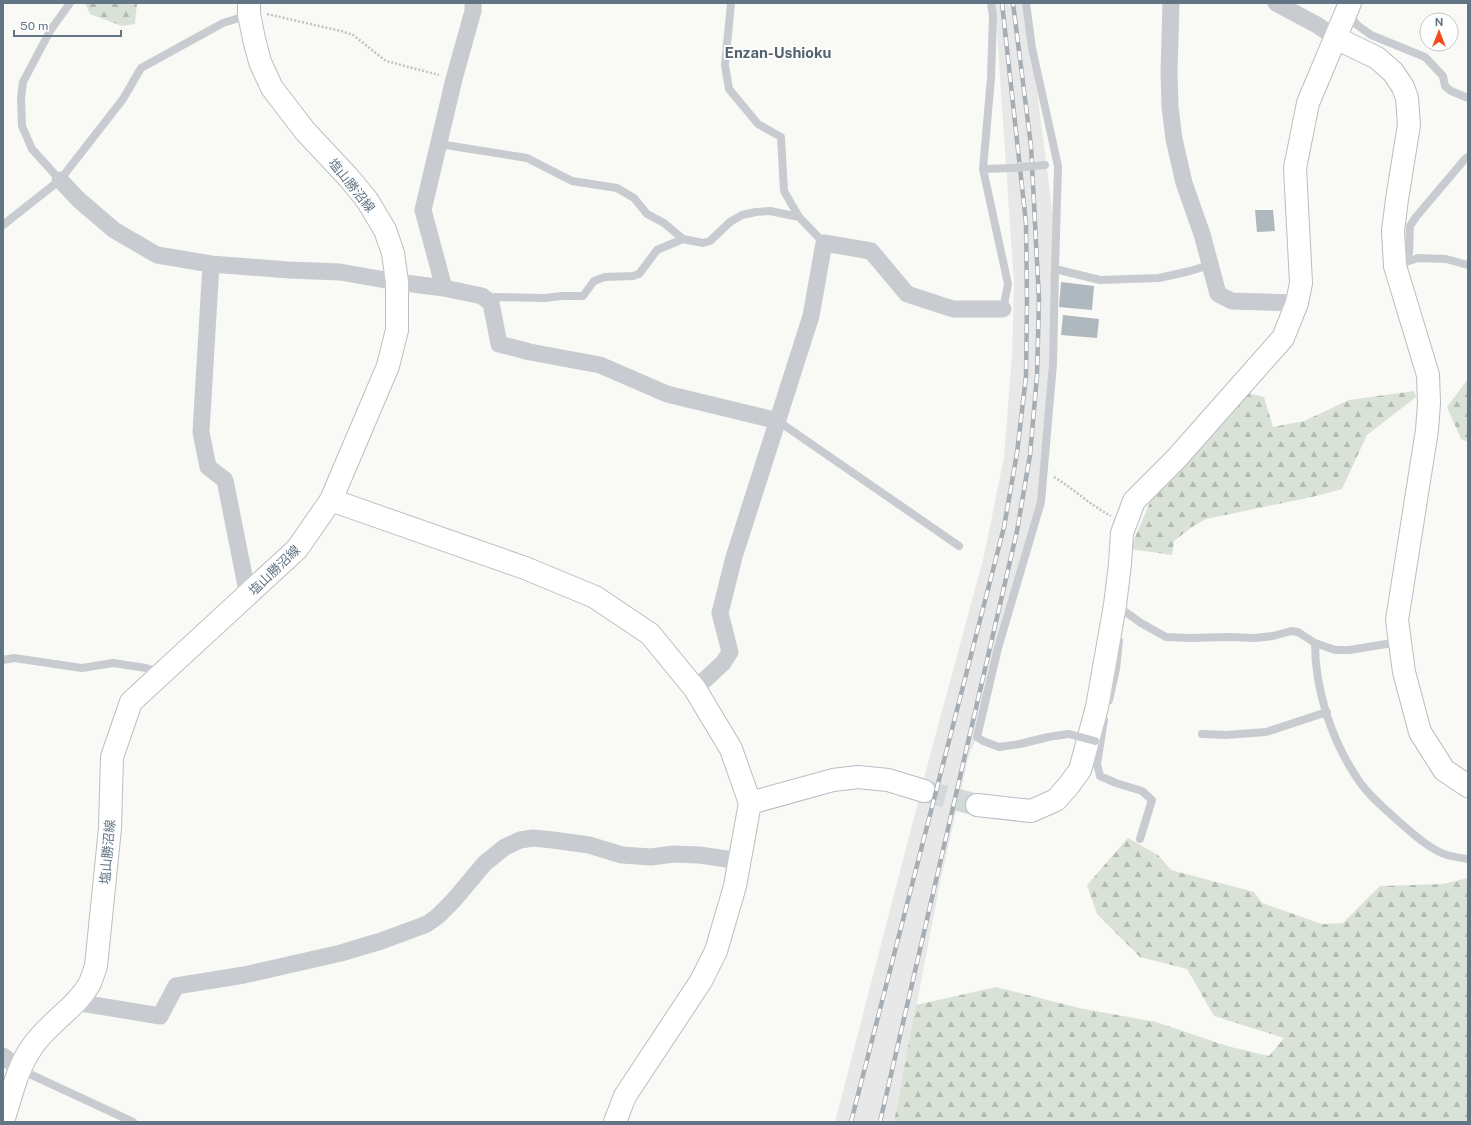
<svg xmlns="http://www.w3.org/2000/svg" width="1471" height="1125" font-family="'Public Sans','Noto Sans JP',sans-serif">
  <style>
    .built { fill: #e7e8e7 }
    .forest { fill: url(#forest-firs) }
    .building { fill: #afb8be }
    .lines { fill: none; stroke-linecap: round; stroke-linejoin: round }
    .secondary-tunnel { stroke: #d3d8da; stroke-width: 22; stroke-dasharray: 22 11; stroke-linecap: butt }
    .secondary-casing { stroke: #b8bec3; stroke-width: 24 }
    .primary-casing { stroke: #bbbfc3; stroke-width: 24 }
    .path { stroke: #bfc2c4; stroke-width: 2.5; stroke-dasharray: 2 2; stroke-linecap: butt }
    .lane { stroke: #c8ccd0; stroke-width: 8 }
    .street { stroke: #c8ccd0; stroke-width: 17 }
    .secondary { stroke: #fff; stroke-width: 22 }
    .primary { stroke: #fff; stroke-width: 22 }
    .rail-casing { stroke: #a6adb3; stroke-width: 4.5 }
    .rail { stroke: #fff; stroke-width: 3; stroke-dasharray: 9; stroke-linecap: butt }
    .lane-bridge { stroke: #c8ccd0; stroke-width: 8 }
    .labels { text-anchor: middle; stroke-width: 4; stroke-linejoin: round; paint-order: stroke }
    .street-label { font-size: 13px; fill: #617584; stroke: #fff }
    .quarter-label { font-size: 15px; font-weight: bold; fill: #54636e; stroke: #fff }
  </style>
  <defs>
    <pattern id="forest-firs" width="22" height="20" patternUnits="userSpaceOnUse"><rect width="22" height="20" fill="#dae1d6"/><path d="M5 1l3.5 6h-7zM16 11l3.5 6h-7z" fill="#b4bbb3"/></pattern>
  </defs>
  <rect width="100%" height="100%" fill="#f9f9f6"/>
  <path class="built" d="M995,3H1026L1056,240L1054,314L1041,502L977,737L969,755L940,883L894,1122H835L932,748L984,556L1004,457L1012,357L1014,283Z"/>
  <path class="forest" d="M85,3H137L135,24L122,26L90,14Z
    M1468,379V442L1461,439L1447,407Z
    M1414,391L1416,397L1367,435L1342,489L1312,497L1206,519L1192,527L1174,541L1172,555L1130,549L1151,500L1219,421L1248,393L1264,397L1273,427L1304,421L1349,400Z
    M1128,838L1158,855L1171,870L1254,892L1262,903L1322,924L1343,923L1380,886L1443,884L1468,878V1122H894L916,1005L996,987L1079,1008L1156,1022L1227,1046L1269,1056L1284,1038L1214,1016L1187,969L1140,957L1097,914L1087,885Z"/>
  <path class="building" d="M1255,210H1273L1275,231L1257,232Z
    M1061,282L1094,286L1092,310L1059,307Z
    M1063,315L1099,319L1097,338L1061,335Z"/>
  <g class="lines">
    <path class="secondary-tunnel" d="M924,791L977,805"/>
    <g class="secondary-casing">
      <path id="secondary" d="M1336,38L1377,58L1393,72L1403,87L1407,98L1409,125L1397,199L1393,231L1395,266L1428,375L1429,403L1427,430L1397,620L1404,672L1420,732L1444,770L1468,786
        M331,500L525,568L595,597L650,634L695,689L731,749L750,803
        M977,805L1031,811L1056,800L1069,785L1080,770L1097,707L1115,605L1120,564L1122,533L1134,501L1176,459L1283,338L1297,303L1301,283L1295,168L1308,103L1350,3
        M615,1122L625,1096L701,981L716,951L735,886L750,803L833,780L858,777L888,780L924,791"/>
    </g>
    <g class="primary-casing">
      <path id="primary" d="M3,1121C11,1097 17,1068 32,1047C47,1024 77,1007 90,983C92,978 94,972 96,966L110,828L112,757L131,702L297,549L331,500L388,366L397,330V282L393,253L385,230L367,200L349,178L305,131L272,88L260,62L254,39L249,14V3"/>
    </g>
    <path class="path" d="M267,14L341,31L353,35L386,61L439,75
      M1054,477C1074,489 1090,505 1111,516"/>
    <path class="lane" d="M731,3L725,65L729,89L758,124L781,137L784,191L799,217L824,243
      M991,3L993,16L991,78L983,169L1008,284L1003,309
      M1026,3L1032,48L1058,166L1055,269L1100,280L1159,278L1190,271L1210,265
      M1348,12L1357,25L1371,35L1425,57L1443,76L1445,86L1451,91L1468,98
      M439,144L527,158L572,181L617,188L634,198L647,214L664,223L683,239
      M983,169L1012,168
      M60,180L32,149L22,126L21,98L23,82L50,31L70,3
      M3,225L60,180L123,99L141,68L223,23L249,15
      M1397,264L1409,253L1410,226L1416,217L1465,159L1468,157
      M1400,264L1418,258L1446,259L1468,265
      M1055,269L1053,364L1041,502L998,648L977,737L983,741L999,747L1020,744L1048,737L1069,734
      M488,300L495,297L545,298L561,296H583L594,281L605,277L633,276L639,274L657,250L683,239L703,243L710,241L730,222L742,215L756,212L770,211L799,217
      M778,421L959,546
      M1117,606L1141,623L1166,637L1189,638L1229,637L1255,638L1273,636L1291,631L1298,632L1315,643L1335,650H1349L1399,642
      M1315,643C1315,689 1331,739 1357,778C1367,794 1383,807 1397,820C1410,831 1430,850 1447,855C1454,857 1461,858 1468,859
      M3,660L14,658L82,668L113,663L146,668L159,672
      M1109,700L1116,669L1119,641
      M1104,720L1097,764L1100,776L1116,783L1142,791L1152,800L1140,839
      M1202,734L1226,735L1266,732L1327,712
      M21,1070L133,1122"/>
    <path class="street" d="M1171,3L1169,72L1170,107L1174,139L1184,183L1202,234L1218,294L1232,301L1297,303
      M1276,3L1317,25L1336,38
      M60,180L79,200L114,230L157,255L211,264L289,270L340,272L397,282L444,288L423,210L454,79L473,11V3
      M211,264L201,432L208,467L225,480L248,596
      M444,288L482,296L491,303L499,344L530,352L600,365L667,394L778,421
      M695,689L723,663L730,652L720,613L734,557L811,316L824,243L871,251L907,294L953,309H1003
      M75,1002L160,1016L176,986L244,975L341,953L381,941L427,924L438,916L453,901L485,863L505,847L520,840L533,838L553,840L589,845L622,855L651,857L674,854L699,855L741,861
      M3,1056L20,1069"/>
    <use href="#secondary" class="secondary"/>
    <use href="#primary" class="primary"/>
    <g class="rail-casing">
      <path id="rail" d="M851,1122L1004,527L1017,453L1026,376L1027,301L1026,223L1002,3
        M880,1122L1017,531L1030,455L1037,376L1039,300L1031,146L1013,3"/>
    </g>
    <use href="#rail" class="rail"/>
    <path class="lane-bridge" d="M1012,168L1045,165
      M1069,734L1095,741"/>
  </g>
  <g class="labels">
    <g class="street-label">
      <text transform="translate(352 185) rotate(51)" y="5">塩山勝沼線</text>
      <text transform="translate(274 570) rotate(-44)" y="5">塩山勝沼線</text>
      <text transform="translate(107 852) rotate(-85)" y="5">塩山勝沼線</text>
    </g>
    <g class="quarter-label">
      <text x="778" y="58">Enzan-Ushioku</text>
    </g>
  </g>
  <rect width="1471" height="1125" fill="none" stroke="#617584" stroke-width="8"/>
  <g transform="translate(1439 32)"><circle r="19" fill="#ffffff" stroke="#c0c8ce"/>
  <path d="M0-3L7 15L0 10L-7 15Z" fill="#f44b1b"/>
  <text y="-6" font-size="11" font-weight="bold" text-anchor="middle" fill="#617584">N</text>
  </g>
  <path d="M14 30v6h107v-6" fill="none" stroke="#617584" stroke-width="2"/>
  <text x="20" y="30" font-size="12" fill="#617584" stroke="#ffffff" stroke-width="3" paint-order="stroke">50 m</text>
</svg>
